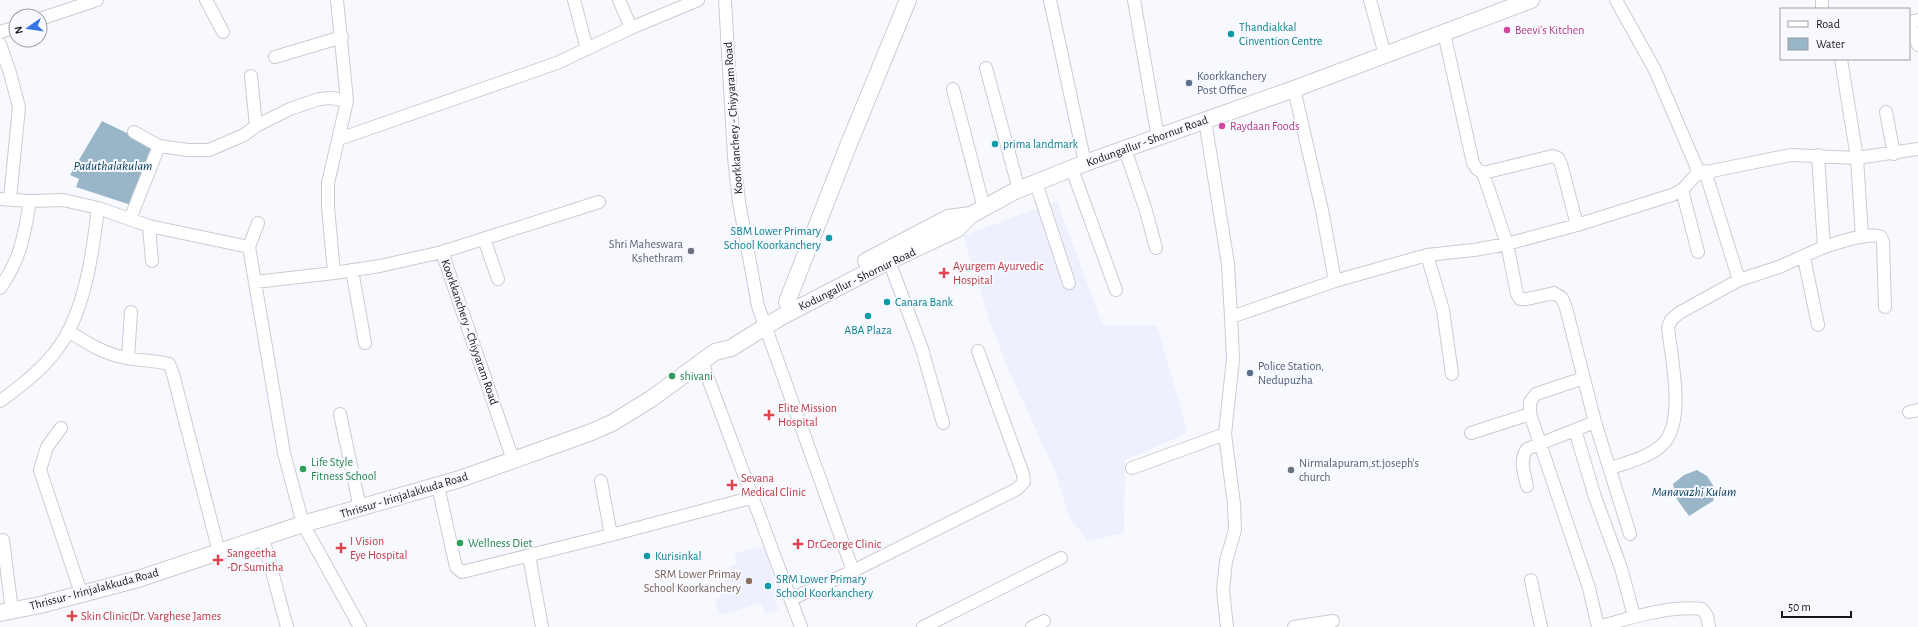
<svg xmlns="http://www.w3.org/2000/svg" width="1918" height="627" font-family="'Alegreya Sans',sans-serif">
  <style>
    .built { fill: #eef0fe }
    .water { fill: #99b6c9 }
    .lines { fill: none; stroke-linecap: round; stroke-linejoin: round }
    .minor-casing { stroke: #cbccd3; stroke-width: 14 }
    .major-casing { stroke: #cbccd3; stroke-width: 18 }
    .minor { stroke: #fff; stroke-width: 12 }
    .major { stroke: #fff; stroke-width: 16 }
    .hotel-dot { fill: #d1479c; stroke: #f8f9ff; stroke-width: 1.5 }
    .culture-dot { fill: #0f9aa8; stroke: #f8f9ff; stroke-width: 1.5 }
    .service-dot { fill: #5c6f8a; stroke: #f8f9ff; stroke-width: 1.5 }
    .worship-dot { fill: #6b7280; stroke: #f8f9ff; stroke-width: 1.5 }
    .health-dot { fill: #e0444e; stroke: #f8f9ff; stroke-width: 1.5 }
    .leisure-dot { fill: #2e9e5b; stroke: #f8f9ff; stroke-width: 1.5 }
    .education-dot { fill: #8d6e63; stroke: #f8f9ff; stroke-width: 1.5 }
    .labels { text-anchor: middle; stroke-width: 4; stroke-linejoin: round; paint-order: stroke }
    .culture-label { font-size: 12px; fill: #0d838f; stroke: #f8f9ff; text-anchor: start }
    .hotel-label { font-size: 12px; fill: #b23c85; stroke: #f8f9ff; text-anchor: start }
    .service-label { font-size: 12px; fill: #4e5e75; stroke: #f8f9ff; text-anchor: start }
    .street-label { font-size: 12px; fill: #18181b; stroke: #f8f9ff }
    .worship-label { font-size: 12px; fill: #5b616d; stroke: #f8f9ff; text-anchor: end }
    .health-label { font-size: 12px; fill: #be3a42; stroke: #f8f9ff; text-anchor: start }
    .leisure-label { font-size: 12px; fill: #27864d; stroke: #f8f9ff; text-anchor: start }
    .education-label { font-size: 12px; fill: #785e54; stroke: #f8f9ff; text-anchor: end }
    .water-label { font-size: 13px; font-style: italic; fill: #053d59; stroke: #f8f9ff }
  </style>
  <rect width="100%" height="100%" fill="#f8f9ff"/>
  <path class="built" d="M1057,201L1103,326H1157L1188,433L1125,460L1124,533L1088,541L1069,517L1055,471L1008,369L990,322L963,236Z
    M765,546L778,599L775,600L779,610L765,614L762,603L719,615L715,599L721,598L718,583L731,578L729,567L737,564L734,553Z"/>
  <path class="water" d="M102,121L154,146L131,205L76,187L79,179L70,175Z
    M1697,470L1707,476L1716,490L1713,501L1689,516L1676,498L1673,484L1684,475Z"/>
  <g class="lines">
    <g class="minor-casing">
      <path id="minor" d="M206,0L223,32
        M337,0L347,101L328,183V207L334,273L380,266L442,252L513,460
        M574,0L587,49
        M619,0L631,28
        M725,0L734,157L739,202L758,306L853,571L791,599
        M1050,0L1085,163
        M1134,0L1158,138
        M1370,0L1385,55
        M1822,0V9
        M40,19L97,0
        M1918,20L1909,22L1918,45
        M0,32L16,27
        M1444,33L1473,163L1477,169L1483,173
        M0,44L10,73L19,107L10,199
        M275,57L342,37
        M1841,59L1857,158L1862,237
        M986,68L1019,190
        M251,76L256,126
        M953,89L984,208
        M1886,112L1894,154
        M1205,120L1228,264L1231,317L1233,359L1225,434L1234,504L1235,530L1226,561L1223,590L1227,627
        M134,132L159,146L188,150H209L244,135L256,126L290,109L319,99L332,98L347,101
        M339,139L557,63L631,28L698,0
        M1125,149L1146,211L1156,248
        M1072,169L1116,290
        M1705,171L1739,280
        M1697,174L1791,155L1857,158L1918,149
        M1036,183L1069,283
        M1682,190L1698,252
        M0,199L30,201L63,200L98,208C93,251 85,312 58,348C44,368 20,387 0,401
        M98,208L149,226L249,247L284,453L303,524L360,627
        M130,219L159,146
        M1577,225L1561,164L1558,158L1553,156L1483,173L1507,244L1517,294L1520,299H1527L1554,293L1562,298L1566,308L1595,422L1630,534
        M149,226L152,261
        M484,239L498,279
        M249,247L258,223
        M1824,247C1838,243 1868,231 1881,237L1883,242L1885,307
        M442,252L599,202
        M1427,255L1443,310L1452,374
        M1804,258L1818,325
        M889,261L922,349L943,423
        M352,270L365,343
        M1335,281L1427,255L1474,250L1507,244L1577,225L1672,195L1682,190L1697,174L1696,166L1655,70L1616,0
        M255,282L334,273
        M0,288C21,259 24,235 30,201
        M1231,317L1335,281L1322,210L1294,89
        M68,331C89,344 102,353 126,358C141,361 155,360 169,364L173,374L219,552
        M128,358L131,312
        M702,362L801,627
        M1584,378L1536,394L1530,402V414L1589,588L1598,627
        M1909,412L1918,410
        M340,414L360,508
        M61,428L47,447L40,470L81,593
        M1575,430L1595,497L1621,568L1634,616
        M1471,433L1530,414
        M1132,468L1225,434
        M1611,468C1628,462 1650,457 1663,444C1686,421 1671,357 1668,327L1671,320L1679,313L1739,280L1779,267L1824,247L1818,155
        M601,481L611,535
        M438,486L456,567L462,572L611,535L754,497
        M1527,486C1524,472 1519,461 1527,449L1595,422
        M263,538L287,627
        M3,540L12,611
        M529,556L542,627
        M853,571L1017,489L1024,482L1023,474L978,351
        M1531,580L1541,627
        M923,627L1061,558
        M1032,627L1044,621
        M1294,627L1333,621
        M1598,627C1629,618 1671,605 1702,609L1707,616L1709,627"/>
    </g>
    <g class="major-casing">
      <path id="major" d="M866,261L948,218L971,215
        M787,302L848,146L908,0
        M0,613L40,605L138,579L303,524L460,479L589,433L612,423L651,399L715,352L731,348L781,317L889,261L957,229L971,215L1015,191L1085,163L1294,89L1531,0"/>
    </g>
    <use href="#minor" class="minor"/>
    <use href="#major" class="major"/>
  </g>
  <g class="hotel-dot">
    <circle cx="1507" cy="30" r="4"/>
    <circle cx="1222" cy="126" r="4"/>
  </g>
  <g class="culture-dot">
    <circle cx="1231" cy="34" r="4"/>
    <circle cx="995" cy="144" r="4"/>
    <circle cx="829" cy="238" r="4"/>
    <circle cx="887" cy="302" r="4"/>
    <circle cx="868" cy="316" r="4"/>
    <circle cx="647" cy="556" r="4"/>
    <circle cx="768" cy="586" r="4"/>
  </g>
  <g class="service-dot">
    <circle cx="1189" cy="83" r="4"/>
    <circle cx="1250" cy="373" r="4"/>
  </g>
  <g class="worship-dot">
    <circle cx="691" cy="251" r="4"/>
    <circle cx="1291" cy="470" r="4"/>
  </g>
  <g class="health-dot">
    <path d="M942 267h4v4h4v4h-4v4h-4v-4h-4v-4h4z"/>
    <path d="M767 409h4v4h4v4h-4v4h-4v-4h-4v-4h4z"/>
    <path d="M730 479h4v4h4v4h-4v4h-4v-4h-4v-4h4z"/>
    <path d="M796 538h4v4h4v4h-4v4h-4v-4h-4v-4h4z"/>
    <path d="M339 542h4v4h4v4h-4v4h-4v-4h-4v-4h4z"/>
    <path d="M216 554h4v4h4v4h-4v4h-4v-4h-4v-4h4z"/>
    <path d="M70 610h4v4h4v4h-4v4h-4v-4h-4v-4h4z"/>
  </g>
  <g class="leisure-dot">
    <circle cx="672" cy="376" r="4"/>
    <circle cx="303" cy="469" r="4"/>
    <circle cx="460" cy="543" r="4"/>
  </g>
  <circle class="education-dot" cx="749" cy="581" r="4"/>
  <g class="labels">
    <g class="culture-label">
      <text x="1239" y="31">Thandiakkal<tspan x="1239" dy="14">Cinvention Centre</tspan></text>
      <text x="1003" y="148">prima landmark</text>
      <text x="821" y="235" text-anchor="end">SBM Lower Primary<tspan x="821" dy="14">School Koorkanchery</tspan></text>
      <text x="895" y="306">Canara Bank</text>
      <text x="868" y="334" text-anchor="middle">ABA Plaza</text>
      <text x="655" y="560">Kurisinkal</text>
      <text x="776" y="583">SRM Lower Primary<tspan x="776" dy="14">School Koorkanchery</tspan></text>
    </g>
    <g class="hotel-label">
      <text x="1515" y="34">Beevi's Kitchen</text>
      <text x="1230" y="130">Raydaan Foods</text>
    </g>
    <g class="service-label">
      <text x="1197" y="80">Koorkkanchery<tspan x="1197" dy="14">Post Office</tspan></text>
      <text x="1258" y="370">Police Station,<tspan x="1258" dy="14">Nedupuzha</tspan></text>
    </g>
    <g class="street-label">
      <text transform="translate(733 118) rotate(-94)" y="4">Koorkkanchery - Chiyyaram Road</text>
      <text transform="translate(1147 141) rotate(-20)" y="4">Kodungallur - Shornur Road</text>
      <text transform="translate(857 279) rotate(-26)" y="4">Kodungallur - Shornur Road</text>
      <text transform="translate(470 332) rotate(71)" y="4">Koorkkanchery - Chiyyaram Road</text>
      <text transform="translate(404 495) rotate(-17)" y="4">Thrissur - Irinjalakkuda Road</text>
      <text transform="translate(94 589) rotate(-15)" y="4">Thrissur - Irinjalakkuda Road</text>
    </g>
    <g class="worship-label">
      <text x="683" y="248">Shri Maheswara<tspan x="683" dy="14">Kshethram</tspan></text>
      <text x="1299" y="467" text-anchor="start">Nirmalapuram,st.joseph's<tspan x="1299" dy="14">church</tspan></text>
    </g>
    <g class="health-label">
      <text x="953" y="270">Ayurgem Ayurvedic<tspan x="953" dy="14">Hospital</tspan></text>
      <text x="778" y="412">Elite Mission<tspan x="778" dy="14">Hospital</tspan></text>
      <text x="741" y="482">Sevana<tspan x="741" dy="14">Medical Clinic</tspan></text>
      <text x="350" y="545">I Vision<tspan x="350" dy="14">Eye Hospital</tspan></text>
      <text x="807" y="548">Dr.George Clinic</text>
      <text x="227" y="557">Sangeetha<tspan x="227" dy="14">-Dr.Sumitha</tspan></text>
      <text x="81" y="620">Skin Clinic(Dr. Varghese James</text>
    </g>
    <g class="leisure-label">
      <text x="680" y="380">shivani</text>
      <text x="311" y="466">Life Style<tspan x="311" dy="14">Fitness School</tspan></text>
      <text x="468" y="547">Wellness Diet</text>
    </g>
    <g class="education-label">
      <text x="741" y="578">SRM Lower Primay<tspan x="741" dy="14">School Koorkanchery</tspan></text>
    </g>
    <g class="water-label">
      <text x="113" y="170">Paduthalakulam</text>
      <text x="1694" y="496">Manavazhi Kulam</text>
    </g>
  </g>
  <rect x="1780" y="8" width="130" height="52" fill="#f8f9ff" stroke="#9e9fa4"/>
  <rect x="1788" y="21" width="20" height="6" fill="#ffffff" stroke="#9e9fa4"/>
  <text x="1816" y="28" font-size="12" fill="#18181b">Road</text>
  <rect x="1788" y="38" width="20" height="12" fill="#99b6c9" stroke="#9e9fa4"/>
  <text x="1816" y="48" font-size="12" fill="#18181b">Water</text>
  <g transform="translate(28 28) rotate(257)"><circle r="19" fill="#f8f9ff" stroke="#9e9fa4"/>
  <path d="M0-3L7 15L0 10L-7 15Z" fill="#3576e4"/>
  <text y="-6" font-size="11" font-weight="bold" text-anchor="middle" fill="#18181b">N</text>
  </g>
  <path d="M1782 611v6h69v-6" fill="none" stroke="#18181b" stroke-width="2"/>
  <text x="1788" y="611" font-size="12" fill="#18181b" stroke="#f8f9ff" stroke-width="3" paint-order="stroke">50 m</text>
</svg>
